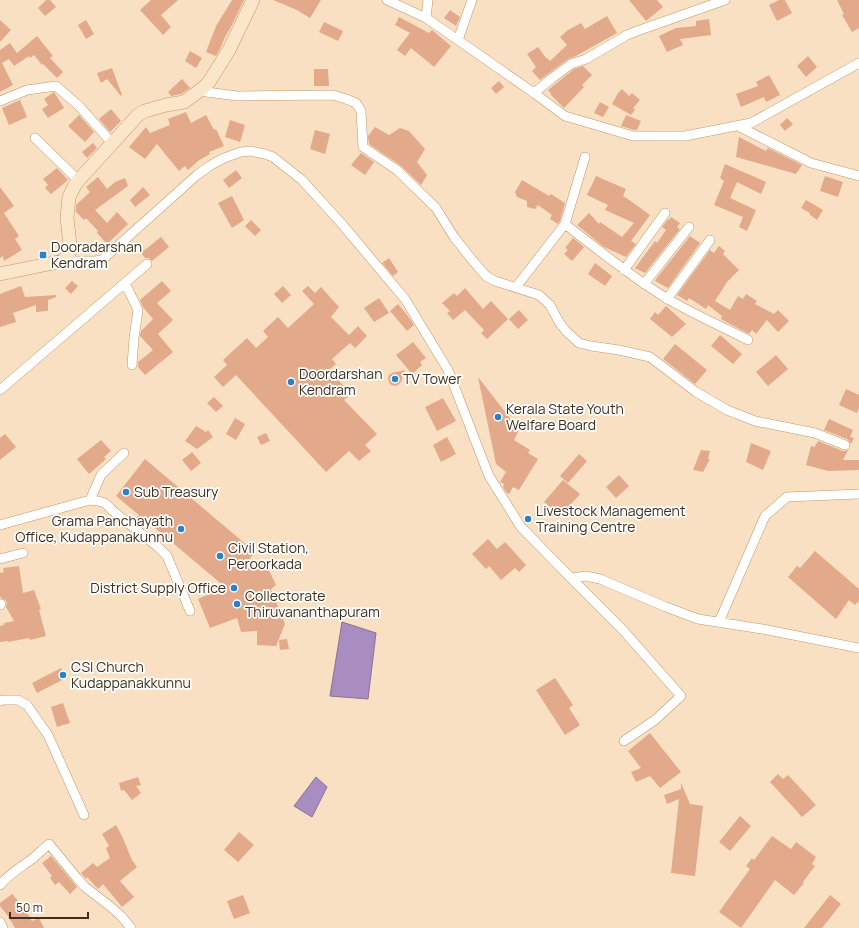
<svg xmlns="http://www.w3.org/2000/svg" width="859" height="928" font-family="Manrope,sans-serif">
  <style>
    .water { fill: #a98dc1; stroke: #8a718f }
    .building { fill: #e2a98a }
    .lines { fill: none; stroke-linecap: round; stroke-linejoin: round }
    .street-casing { stroke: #c19769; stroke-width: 10 }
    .secondary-casing { stroke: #c19769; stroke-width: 14 }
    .street { stroke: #fff; stroke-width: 9 }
    .secondary { stroke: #fce6ca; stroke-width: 13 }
    .poi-dot { fill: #2781ce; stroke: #fff; stroke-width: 1.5 }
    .labels { text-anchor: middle; stroke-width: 3.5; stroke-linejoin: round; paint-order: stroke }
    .poi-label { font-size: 14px; fill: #402f1b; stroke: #fff; text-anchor: start }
  </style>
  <rect width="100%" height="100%" fill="#fae0c3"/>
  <path class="water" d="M342,622L376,633L368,699L330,696Z
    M316,777L327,787L312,817L294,806Z"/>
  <path class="building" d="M46,0H50L56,7L45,16L38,8Z
    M151,0H178L161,15L171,27L163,35L140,10Z
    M232,0H244L231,27L225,37L220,49L216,56L206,52L216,26Z
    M273,0H321L310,18L297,10Z
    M629,0H657L663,7L646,21Z
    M779,0H785L792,13L777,21L769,5Z
    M837,0H859V28L852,32L842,15L844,14Z
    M450,10L460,17L456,26L444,18Z
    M607,16L617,33L574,57L568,59L540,80L532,71L536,67L527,54L538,47L546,58H547L550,61L567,45L560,37L568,30L581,23L585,29Z
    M399,17L429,33L432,30L451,46L434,67L411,48L405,56L397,50L410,33L395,25Z
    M709,19L711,35L680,39L683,45L667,52L659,36L676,28L696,26V21Z
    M0,20L11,30L0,42Z
    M86,20L94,34L86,39L78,25Z
    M324,22L343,31L338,41L319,32Z
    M37,36L53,56L50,58L63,72L57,78L43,64L42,65L34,55L30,58L29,56L14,66L9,59L2,63L13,85L0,92V50L10,43L17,53Z
    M190,51L202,58L196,68L185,61Z
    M808,56L817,67L806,77L797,66Z
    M583,66L592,75L582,85L584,87L564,108L551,95V94L548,90L574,69Z
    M112,68L122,95L121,96L107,79L101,83L97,73Z
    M314,69H328L329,86H314Z
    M769,75L780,95L766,102L764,97L741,107L736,94L758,86L756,82Z
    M182,79L190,88L181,94L171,96L168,92Z
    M499,81L504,87L496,94L491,88Z
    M622,89L629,96L632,93L640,100L633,108L635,110L631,115L612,104L618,93Z
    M54,92L64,108L48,118L42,109L48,105L44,99Z
    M20,100L27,117L9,125L2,108Z
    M600,102L609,107L603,117L594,113Z
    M111,109L121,121L110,132L99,119Z
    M186,112L191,123L206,115L214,130L216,129L224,146L209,152L210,154L198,161L188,170L185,166L179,171L157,144L145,159L129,147L146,127L150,133L170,125L168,119Z
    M79,115L94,132L85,142L68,126Z
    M626,115L641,121L637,130H634L621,126Z
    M787,118L793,124L785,131L780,125Z
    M230,120L245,125L240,142L225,137Z
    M375,127L389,135L400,128L409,131L425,149L417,162L427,175L421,185L400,165L369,144L368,136Z
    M315,130L330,134L325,154L310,149Z
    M739,137L766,151L768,148L802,165L796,174L736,157Z
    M93,143L97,148L87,158L82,152Z
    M361,153L374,162L365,175L351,165Z
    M725,164L766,182L761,194L737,182L730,198L756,210L747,231L739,227L743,217L714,205L724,181L720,178Z
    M57,168L68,180L51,194L45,188L48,185L43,179Z
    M236,170L242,178L229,188L223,180Z
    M596,176L626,189L623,196L628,199L650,215L631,241L636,244L626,257L604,247L577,225L589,213L599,224L600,222L622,237L634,223L605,210L608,205L587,195Z
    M825,176L843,182L838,197L820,191Z
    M98,177L107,189L115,182L125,178L128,186L95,210L107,223L117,212L128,224L107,244L97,233L98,231L86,218L84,220L76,212V205L90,192L86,187Z
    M522,180L549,196L551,194L565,203L560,221L558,224L550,219L552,215L538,205L535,209L527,207V201L517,197L515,192Z
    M0,187L14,206L4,213L19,236L15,239L22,250L4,261L3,256L0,258Z
    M143,187L150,195L135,207L130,200Z
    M232,196L244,220L232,228L218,203Z
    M806,200L823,210L817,220L809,214L810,213L801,208Z
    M671,217L680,223L677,227L680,229L645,273L635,268L655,241L657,243L666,230L662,227L668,219L669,220Z
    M251,220L261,230L255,236L245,226Z
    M690,236L700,243L668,288L655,281L656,279Z
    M161,237L169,247L152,261L149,258H145L141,253Z
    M573,238L584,247L572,261L564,254L568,250L565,248Z
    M719,246L725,251L723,254L739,270L727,282L715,301L730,310L738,296L743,299L746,294L757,301L755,304L774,314L778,310L789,321L778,332L767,320L756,334L752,330L749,334L730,324L721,319L722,316L708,305L706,309L689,298L687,301L677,295L710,250L714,253Z
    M389,258L398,272L393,276L382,263Z
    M595,263L612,276L605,286L588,274Z
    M72,281L78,286L71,294L65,288Z
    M162,281L171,291L157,303L173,320L158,334L173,352L145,375L138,367V362L153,350L140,336L141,331L153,319L143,307L140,300Z
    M21,286L25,297L56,295V297L48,300V311L36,312V305L13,313L16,322L0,327V294Z
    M283,286L291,295L282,303L274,294Z
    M308,286L315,293L321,287L339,307L331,317L349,335L358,326L367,336L355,348L350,343L332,359L336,364L329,370L351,394L344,400L377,434L365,445L371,451L359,461L349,451L326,472L236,375L223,387L214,377L227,365L223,360L247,338L256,348L268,337L263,331L278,317L288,328L314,304L302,291Z
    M465,288L483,309L491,301L508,319L487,339L481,333L484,330L465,310L453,320L447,313L450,311L442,303L454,293L457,296Z
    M379,298L389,313L374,322L364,308Z
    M398,304L408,316L414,325L407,331L390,311Z
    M666,306L686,324L672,337L650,319L655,312L658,315Z
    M519,310L528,320L518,329L509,319Z
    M720,335L742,354L733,364L711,346Z
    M413,342L426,358L420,362L422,365L412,374L396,355Z
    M675,344L707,370L695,384L663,359Z
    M776,355L788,369L768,386L756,372Z
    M405,370L401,382L398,385L395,386L391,385L389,382L388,378L389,375L392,373Z
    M478,377L519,430L514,440L530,450L528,453L538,459L519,490L513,487L509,494L506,492L503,487L504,484L500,482L506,472L496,464Z
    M846,389L859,395V408L857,413L839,405Z
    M214,397L223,406L216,412L207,403Z
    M443,398L456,421L437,431L425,407Z
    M235,418L245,424L236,440L226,434Z
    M829,419L853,430L850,437L854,438L851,444L850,442L847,439L824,430Z
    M196,426L206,432L208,430L213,437L197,449L185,441Z
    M266,433L270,441L261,445L257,437Z
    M5,434L16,447L0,460V438Z
    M447,437L456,454L441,462L433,445Z
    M101,440L111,451L104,457L106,459L89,474L77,459Z
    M818,441L843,451L848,450L843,460H859V470L828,471L806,465L811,446L815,447L816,443L817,444Z
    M751,443L771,451L763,470L746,462Z
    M701,450L710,451L708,459H710L703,472L693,470Z
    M192,452L201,463L191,471L182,460Z
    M579,454L587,461L568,483L560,476Z
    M145,459L255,552L240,571L265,562L276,585L271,589L285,624L276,646L257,645V631L241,632L237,618L210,628L198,599L225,587L148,522L143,528L134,520L139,515L116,496Z
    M619,475L629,486L616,498L606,487Z
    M563,480L580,494L564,512L557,506L554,510L544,502Z
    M488,539L497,549L505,542L526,565L519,572L515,568L501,580L489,566L486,569L472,554Z
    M815,551L859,589V601L855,605L849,600L836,619L788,577L797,566L800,568Z
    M19,566L23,593L34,590L41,609L39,610L46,636L30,640L29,638L8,642V641L0,642V626L4,625V623L14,621L6,607L7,602L5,600L1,598L0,596V573L4,572L3,568Z
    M287,639L289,649L280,650L279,640Z
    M61,668L66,678L37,693L32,683Z
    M555,678L573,705L569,708L580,725L565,735L536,690Z
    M63,703L70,723L57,727L51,707Z
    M650,733L681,772L660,788L650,776L636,782L631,772L641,768L628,751Z
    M778,774L783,779L788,775L816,805L802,817L770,782Z
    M138,777L141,785L136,786L141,793L132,800L124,790L121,791L119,783Z
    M681,783L690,804L703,806L695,876L671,873L679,799L667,804L664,795L681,789Z
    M740,816L751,826L730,851L719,842Z
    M116,825L122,836L132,860L137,867L120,881L134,897L122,907L103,884L98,889L87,877L86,879L81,873L93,863L97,867L110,858L106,848L109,846L102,834Z
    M239,832L254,845L238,862L224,850Z
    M772,836L791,849L796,842L816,857L812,864L815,866L803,882L804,883L794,895L775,880L741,928L719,912L750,869L746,866L752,858L754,860Z
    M51,856L77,887L70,894L59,882L55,885L50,878L52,876L42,863Z
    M12,894L25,909L32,921L39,918L44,928H15L8,916L0,906V903Z
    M243,895L250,913L234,919L227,901Z
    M830,895L841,904L822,928H804Z"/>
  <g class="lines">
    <g class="street-casing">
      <path id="street" d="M387,0L426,18L458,40L534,93L551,79L571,64L586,59L627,35L637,31L725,0
        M426,18L428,0
        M458,40L472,0
        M199,91L237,96L333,95L346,99L356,103L361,111L363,147L397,170L436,208L454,237L469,256L486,276L495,281L539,295L550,305L559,322L566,331L579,343L591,346L619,350L650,357L696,392L727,410L755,421L815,433L845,445
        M534,93L565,116L633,136H685L751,123L859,63
        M0,101L27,90L56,86L79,106L112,143
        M738,126L811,163L859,176
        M35,138L78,180
        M565,224C598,250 631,276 666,298C693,314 721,326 748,340
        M63,261H95L102,260L197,175L211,165L224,158L241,152L250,151L265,154L273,157L302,180L341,223L405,299L448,370L489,476L521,527L566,573L622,629L681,696L655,720L624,741
        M624,270L665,213
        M125,283L138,310L134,338L132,365
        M644,284L689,227
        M516,287L565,224L585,157
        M667,299L710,240
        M0,390L147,264
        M90,500L101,475L124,453
        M0,525L90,500L98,501L105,503L113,511L158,547L167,556L190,611
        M0,559L23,553
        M571,578L586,576L600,579L666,607L698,619L762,629L859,648
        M0,605L1,604
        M719,622L765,516L787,497L859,494
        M0,701L3,700H18L27,705L48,735L84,815
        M0,885C10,873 20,868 32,859C38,854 43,849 49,844L77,878L85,887L111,907L121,916L131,928
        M0,922L3,928"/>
    </g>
    <g class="secondary-casing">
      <path id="secondary" d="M0,274L63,261L69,254L70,245L67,218L69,197L76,183L138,115L145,111L166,105L184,102L203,88L209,82L229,50L253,0"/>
    </g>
    <use href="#street" class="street"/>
    <use href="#secondary" class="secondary"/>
  </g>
  <g class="poi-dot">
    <rect x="39" y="251" width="8" height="8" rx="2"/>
    <circle cx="395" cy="379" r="4"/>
    <circle cx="291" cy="382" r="4"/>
    <circle cx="498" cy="417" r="4"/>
    <circle cx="126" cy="492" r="4"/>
    <circle cx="528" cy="519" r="4"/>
    <circle cx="181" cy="529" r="4"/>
    <circle cx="220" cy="556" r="4"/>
    <circle cx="234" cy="588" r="4"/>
    <circle cx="237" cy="604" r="4"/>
    <circle cx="63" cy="675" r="4"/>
  </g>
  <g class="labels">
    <g class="poi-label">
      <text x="51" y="252">Dooradarshan<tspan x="51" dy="16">Kendram</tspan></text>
      <text x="299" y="379">Doordarshan<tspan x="299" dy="16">Kendram</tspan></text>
      <text x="403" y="384">TV Tower</text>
      <text x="506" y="414">Kerala State Youth<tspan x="506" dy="16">Welfare Board</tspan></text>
      <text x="134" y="497">Sub Treasury</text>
      <text x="536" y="516">Livestock Management<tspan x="536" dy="16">Training Centre</tspan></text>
      <text x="173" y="526" text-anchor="end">Grama Panchayath<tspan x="173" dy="16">Office, Kudappanakunnu</tspan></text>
      <text x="228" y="553">Civil Station,<tspan x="228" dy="16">Peroorkada</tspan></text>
      <text x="226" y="593" text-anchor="end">District Supply Office</text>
      <text x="245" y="601">Collectorate<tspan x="245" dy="16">Thiruvananthapuram</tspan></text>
      <text x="71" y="672">CSI Church<tspan x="71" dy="16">Kudappanakkunnu</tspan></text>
    </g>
  </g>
  <path d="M10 912v6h78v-6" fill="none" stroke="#402f1b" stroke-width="2"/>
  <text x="16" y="912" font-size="12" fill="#402f1b" stroke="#ffffff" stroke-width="3" paint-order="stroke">50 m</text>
</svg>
